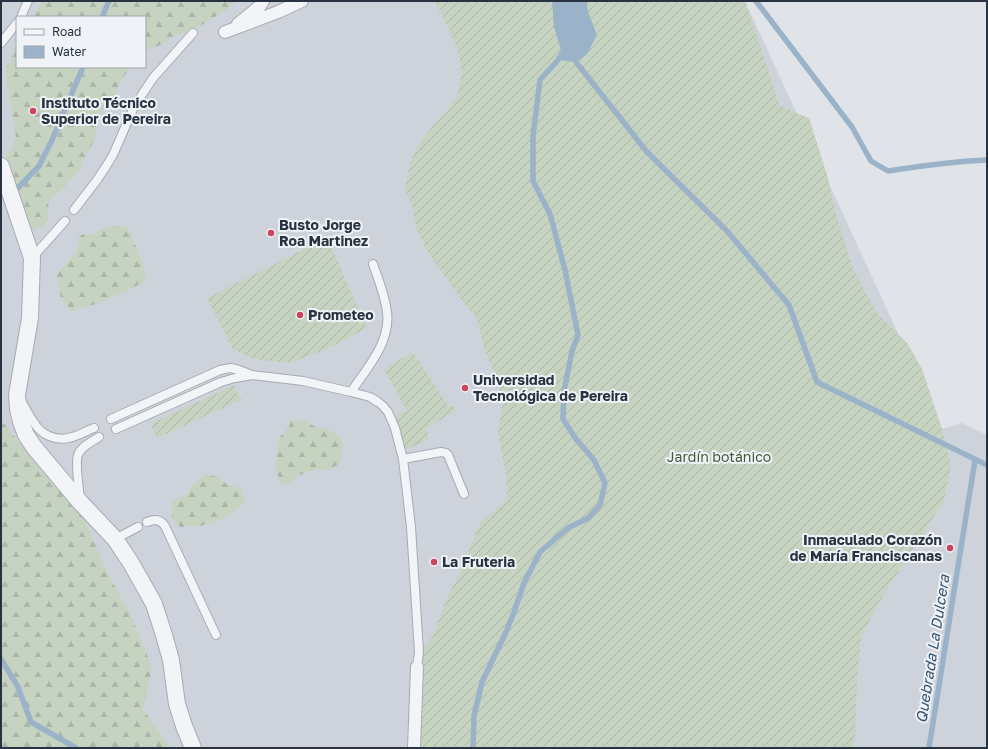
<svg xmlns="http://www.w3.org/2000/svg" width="988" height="749" font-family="'Golos Text',sans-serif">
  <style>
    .built { fill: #ced3db; fill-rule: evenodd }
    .forest { fill: url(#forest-firs) }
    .garden { fill: url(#garden-furrows) }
    .water { fill: #9ab3c9 }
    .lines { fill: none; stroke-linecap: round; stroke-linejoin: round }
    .stream { stroke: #9ab3c9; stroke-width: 5.5 }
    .service-casing { stroke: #a5abb3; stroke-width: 10 }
    .pedestrian-casing { stroke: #a5abb3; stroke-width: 14 }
    .minor-casing { stroke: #a5abb3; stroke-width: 18 }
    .service { stroke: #f2f4f7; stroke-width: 8 }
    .pedestrian { stroke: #f2f4f7; stroke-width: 12 }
    .minor { stroke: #f2f4f7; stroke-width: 16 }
    .poi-dot { fill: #ce445f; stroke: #eff2f6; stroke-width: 1.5 }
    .labels { text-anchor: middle; stroke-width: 4; stroke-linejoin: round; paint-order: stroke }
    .poi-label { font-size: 14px; font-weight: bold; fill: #283240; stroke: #eff2f6; text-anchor: start }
    .park-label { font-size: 14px; fill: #3e5c36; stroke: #eff2f6 }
    .water-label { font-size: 15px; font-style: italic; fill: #325374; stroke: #eff2f6 }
  </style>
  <defs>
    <pattern id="forest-firs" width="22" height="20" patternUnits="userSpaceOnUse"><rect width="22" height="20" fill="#c6d3c1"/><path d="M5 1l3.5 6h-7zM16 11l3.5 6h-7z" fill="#aab6a7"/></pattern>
    <pattern id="garden-furrows" width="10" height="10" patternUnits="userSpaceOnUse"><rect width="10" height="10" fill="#c6d3c1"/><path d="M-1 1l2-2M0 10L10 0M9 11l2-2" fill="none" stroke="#aab6a7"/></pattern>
  </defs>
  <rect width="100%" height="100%" fill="#e0e4e9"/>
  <path class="built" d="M1,1H745L942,429L962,423L987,435V748H1ZM17,17H145V67H17Z"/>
  <path class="forest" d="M43,1H238L225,11L203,24L189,31L173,36L163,44L145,51V17H33Z
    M17,42V67H131L126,73L112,98L97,118L95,139L85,157L79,171L64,188L49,200L48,206L49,220L45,225L38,229H31L25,225L5,159L16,137L5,71Z
    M127,226L143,263L146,281L128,290L96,304L72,311L61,298L56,275L66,263L77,252L78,238L83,234L90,235L107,227Z
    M1,420L47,475L63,488L84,518L106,570L115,587L130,613L146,652L152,669L143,709L162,736L172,748H1Z
    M291,420L306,421L317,428H326L340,436L343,445L342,461L330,470H316L307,472L296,477L287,485L281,484L276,469L278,439L289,427Z
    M207,474L217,477L228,485L240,488L245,499L240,507L229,515L215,522L200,526L180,527L172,519L173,501L187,494C191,484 197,479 207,474Z"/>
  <path class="garden" d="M435,1H745L780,106L809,118L828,178L837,218L853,269L876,312L908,344L922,369L942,429L951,466L944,501L884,594L861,637L857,680L855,738L852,748H414L419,652L432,638L447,598L462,568L480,523L507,499L506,476L498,432L503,401L498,383L484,347L476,317L463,302L426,249L416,228L413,209L405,188L410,162L423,138L456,99L462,72L458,50Z
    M326,238L334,253L367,328L327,349L290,363L260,360L246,356L232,348L207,298Z
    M413,352L449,407L452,405L456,411L426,428L429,437L426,442L404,450L392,417L407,411L384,369Z
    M234,385L241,400L157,438L150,424Z"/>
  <path class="water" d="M552,1H587L588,12L597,35L587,54L576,62L558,60L561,50L554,27Z"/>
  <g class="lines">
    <path class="stream" d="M756,1L852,127L871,161L888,171C921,166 954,161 987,160
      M102,17L109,1
      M574,55L576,62L647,152L727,231L789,305L817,382L987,465
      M13,193L39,166L52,140L83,67
      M1,659L18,687L31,722L76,748
      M473,748L474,716L482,682L506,632L514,612L524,583L540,552L568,528L588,518L600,505L605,483L594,460L576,439L563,419L564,391L572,351L578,335L565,270L550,214L533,181V136L540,80L558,60L562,53
      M929,748L975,460"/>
    <g class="service-casing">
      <path id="service" d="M21,17L28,1
        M1,43L17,23
        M74,210L97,180L105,168L113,155L133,109L145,90L153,78L193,33
        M32,258L65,221
        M351,392C367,368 391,342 387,312C385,295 378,279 373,264
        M20,399C25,407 29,416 35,424C41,434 55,441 68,438C77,437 86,431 94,428
        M111,419L220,370L231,368L239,370L252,375L303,381L351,392L370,397L378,402L383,406L388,412L395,428L403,459L411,527L419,652L417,667
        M116,429L221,382L235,378L252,375
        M403,459L441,452L446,453L448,455L464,494
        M80,499C79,490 75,462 78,455C81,446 92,442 99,437
        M147,522C155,519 160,519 165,526L216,635
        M115,539L138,527"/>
    </g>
    <g class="pedestrian-casing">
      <path id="pedestrian" d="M238,24L260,6L263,1
        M225,32L278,12L302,1
        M414,748L417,667"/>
    </g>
    <g class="minor-casing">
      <path id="minor" d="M1,166L32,258L30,318L17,395L18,409L21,422L26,435L34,447L80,502L115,539L131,563L154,604L164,635L171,660L177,704L184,726L193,748"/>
    </g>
    <use href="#service" class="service"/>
    <use href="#pedestrian" class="pedestrian"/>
    <use href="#minor" class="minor"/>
  </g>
  <g class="poi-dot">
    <circle cx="33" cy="111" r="4"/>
    <circle cx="271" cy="233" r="4"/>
    <circle cx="300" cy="315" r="4"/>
    <circle cx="465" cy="388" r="4"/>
    <circle cx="950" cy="548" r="4"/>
    <circle cx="434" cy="562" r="4"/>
  </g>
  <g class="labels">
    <g class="poi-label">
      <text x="41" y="108">Instituto Técnico<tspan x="41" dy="16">Superior de Pereira</tspan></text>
      <text x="279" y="230">Busto Jorge<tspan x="279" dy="16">Roa Martinez</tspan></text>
      <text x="308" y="320">Prometeo</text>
      <text x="473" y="385">Universidad<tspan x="473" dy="16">Tecnológica de Pereira</tspan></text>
      <text x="942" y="545" text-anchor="end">Inmaculado Corazón<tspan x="942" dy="16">de María Franciscanas</tspan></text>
      <text x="442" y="567">La Fruteria</text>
    </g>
    <g class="park-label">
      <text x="719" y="462">Jardín botánico</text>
    </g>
    <g class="water-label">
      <text transform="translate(933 649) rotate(-81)" y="5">Quebrada La Dulcera</text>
    </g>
  </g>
  <rect width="988" height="749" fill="none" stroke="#283240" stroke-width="4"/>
  <rect x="16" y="16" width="130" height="52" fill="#eff2f6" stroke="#9fa5ad"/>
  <rect x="24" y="29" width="20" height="6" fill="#f2f4f7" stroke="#9fa5ad"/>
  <text x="52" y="36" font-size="12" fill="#283240">Road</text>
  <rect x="24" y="46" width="20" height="12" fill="#9ab3c9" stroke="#9fa5ad"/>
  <text x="52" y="56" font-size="12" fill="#283240">Water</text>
</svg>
